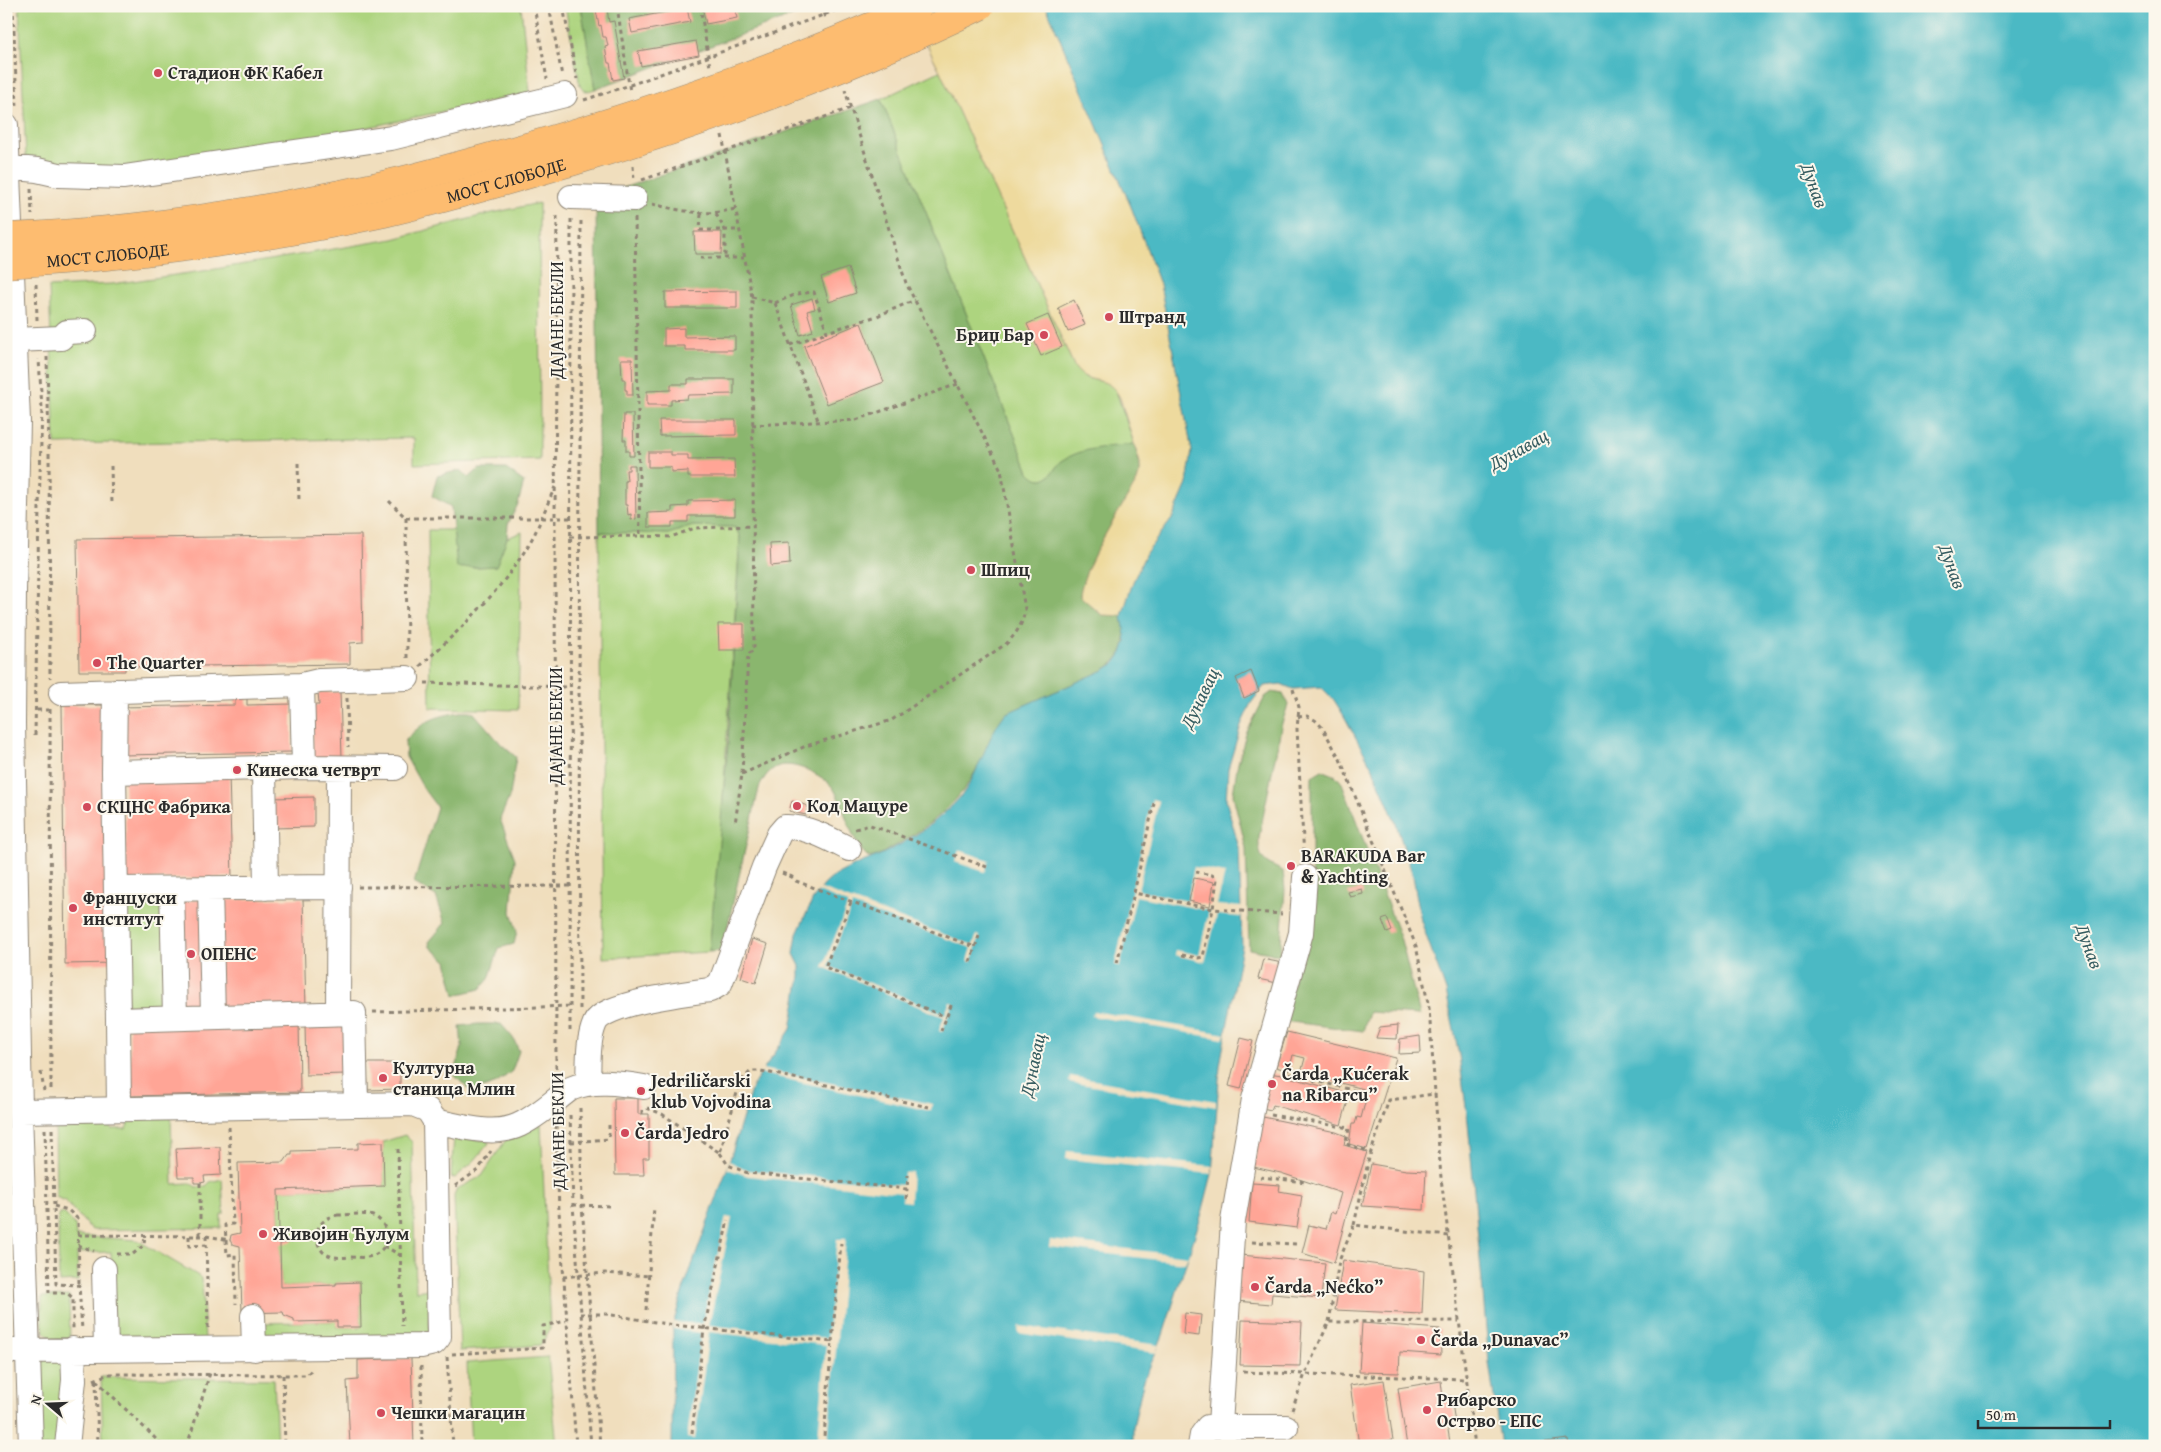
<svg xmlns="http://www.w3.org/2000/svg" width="2161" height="1452" font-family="'Gentium Book Plus',serif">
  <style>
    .green { fill: #add47f; stroke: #6c8055 }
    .forest { fill: #8ab66e; stroke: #5a704c }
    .sand { fill: #eeda9e; stroke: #8c8264 }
    .water { fill: #4bb9c4; stroke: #3b7278 }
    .pier { fill: #f0debd }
    .building { fill: #ffa596 }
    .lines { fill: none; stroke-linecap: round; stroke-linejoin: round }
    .minor-casing { stroke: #8e8474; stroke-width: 26 }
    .path { stroke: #8e8474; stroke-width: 3; stroke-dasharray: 4 4; stroke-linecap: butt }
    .minor { stroke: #fff; stroke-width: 24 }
    .highway-bridge-casing { stroke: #8e8474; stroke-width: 29; stroke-linecap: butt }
    .highway-bridge { stroke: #fdbc70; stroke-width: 28 }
    .poi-dot { fill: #d1495b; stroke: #fbf7ec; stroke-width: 2 }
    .labels { text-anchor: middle; stroke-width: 4; stroke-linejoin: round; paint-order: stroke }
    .poi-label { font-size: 18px; font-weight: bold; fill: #2b2b2b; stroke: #fbf7ec; text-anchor: start }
    .street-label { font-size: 18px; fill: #2b2b2b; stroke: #fbf7ec }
    .water-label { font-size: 19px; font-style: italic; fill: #365d61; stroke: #fbf7ec }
  </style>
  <rect width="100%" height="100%" fill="#fbf7ec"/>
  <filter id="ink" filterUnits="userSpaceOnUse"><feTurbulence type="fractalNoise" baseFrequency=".02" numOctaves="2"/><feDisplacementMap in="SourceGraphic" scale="10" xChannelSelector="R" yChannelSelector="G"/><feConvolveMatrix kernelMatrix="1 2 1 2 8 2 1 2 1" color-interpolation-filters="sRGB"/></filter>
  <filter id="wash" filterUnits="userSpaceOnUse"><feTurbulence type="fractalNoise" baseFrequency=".0096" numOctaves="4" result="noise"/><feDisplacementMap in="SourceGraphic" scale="20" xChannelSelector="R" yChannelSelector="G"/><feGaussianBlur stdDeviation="1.12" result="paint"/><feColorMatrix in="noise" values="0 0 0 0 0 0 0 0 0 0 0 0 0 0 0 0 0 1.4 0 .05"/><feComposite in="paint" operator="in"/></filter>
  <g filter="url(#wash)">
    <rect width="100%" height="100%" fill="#f0debd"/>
    <path class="green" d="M19,6H521L530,93L303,141L131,169L62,166L26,158Z
      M565,6H581L595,89C588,91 584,93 580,86Z
      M940,71L1075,368L1086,378L1109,383L1115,388L1134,444C1110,447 1083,448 1062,461C1055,466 1052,478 1042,479C1036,480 1033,476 1029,472L881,99Z
      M539,203L540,460L414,464V438L55,444L49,287L112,284L210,270L393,239L488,214Z
      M693,526L734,527L740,536L721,828L709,952L603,958L599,532L668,534Z
      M428,530H454L458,568L496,566L507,538L522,532L518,710L430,708Z
      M167,890L170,1005H127L120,893Z
      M55,1115L106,1118L111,1129H126L130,1118L171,1117L173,1184L190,1183L196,1187L206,1186L210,1182L222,1179L224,1214H221V1228L92,1230L65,1201L56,1197Z
      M541,1124L550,1329L541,1345L460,1351L454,1196L457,1189L482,1176L505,1141Z
      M405,1135L412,1142L416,1291L429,1289L430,1332L264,1342L263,1323L337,1321V1327H361L360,1282L336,1283V1285L281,1287L278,1190L384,1186L383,1142Z
      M454,1137L488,1141L489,1143L474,1161L455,1178L451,1177Z
      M64,1213L75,1225L76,1236L137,1240L202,1278L205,1341L114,1342L111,1252L77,1253L78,1281L59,1282L58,1218L60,1214Z
      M69,1296L70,1341C37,1341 42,1323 42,1297Z
      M49,1357L66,1363L62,1446H40L39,1372L42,1362Z
      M548,1357L557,1446H471L467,1363Z
      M101,1377L274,1379L277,1446H103Z"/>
    <path class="forest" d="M581,6H812L813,8L595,89Z
      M881,99L1029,472C1033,476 1036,479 1042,479C1052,478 1055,466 1062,461C1082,447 1110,447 1134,444C1138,457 1142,467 1137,481C1121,509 1082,567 1080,596L1102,615L1122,616C1127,641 1128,654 1104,670L1005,714C992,730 986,753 975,772C953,812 917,834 877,856L869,858C850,841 847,813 835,791C828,777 795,761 779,766C769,769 763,779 759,788L722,951L709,952L728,744L740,536L736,528L732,527L693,526L668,534L599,532L596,201L620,189Z
      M479,469H506L524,482L518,504L508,524L507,538L496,566L457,568L451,507L432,496L437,476L461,470L469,478Z
      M1272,692L1283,694L1288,705L1282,723L1259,837C1258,860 1264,862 1283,871L1285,890L1280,955L1249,949L1246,848L1233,795L1237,767L1246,734L1265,697Z
      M460,712H473L501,744L516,757L510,795L500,819L515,859L511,912L517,931L514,944L499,948L489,979L480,989L455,995L447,961L430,947L429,942L445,923L436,896L414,883L437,807L425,791L406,757L405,741C423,721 433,717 460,712Z
      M1322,770L1336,776L1342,783L1401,940L1420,1015L1369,1012L1363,1031L1283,1021L1312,911V776Z
      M478,1024H501L513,1038L519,1051L512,1071L497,1083L471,1092L454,1075L462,1047L460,1026Z"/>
    <path class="sand" d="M907,6H1046L1132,209L1160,284L1192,451L1187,484L1172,519L1146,553L1133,582L1122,616L1102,615L1080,596C1082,567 1121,509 1137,481L1140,471V463L1120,398C1107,372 1090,388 1075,368L940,71Z"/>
    <path class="water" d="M1046,6H2155V1446H1501L1489,1362L1468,1122L1459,1055L1446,991L1421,921L1413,876L1395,821L1373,769L1344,716L1334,700L1321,687L1293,689L1281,684L1264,686L1251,703L1241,725L1228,769L1226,800L1239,848L1242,946L1220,1065L1212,1174L1202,1213L1163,1335L1143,1383L1133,1427V1446H672L673,1325L682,1293L727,1169L752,1087L791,1029L800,976V966L794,954L797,934L813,899L825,884L833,877C847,868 863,862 878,856C908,842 941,820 962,795C981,770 986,737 1005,714L1104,670L1115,663L1122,653L1126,641L1122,616L1133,582L1146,553L1172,519L1187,484L1192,451L1160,284L1132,209Z"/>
    <path class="pier" d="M1152,799L1159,801L1138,890L1187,901L1194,867L1225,873L1217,905L1242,907L1241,917L1217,915L1205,962L1175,955L1176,950L1199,955L1209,911L1136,896L1120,966L1115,965Z
      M959,850L989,860L985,872L955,862Z
      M818,888L973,945L977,935L980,936L971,962L968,961L972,948L852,905L828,966L945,1014L950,1002L953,1003L942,1032L939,1031L944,1017L823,967L848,904L816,891Z
      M1093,1011L1225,1034L1223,1039L1092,1016Z
      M762,1069L932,1104L931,1111L759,1073Z
      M1070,1076L1216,1101V1107L1069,1082Z
      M1067,1151L1212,1166V1174L1066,1159Z
      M729,1161L748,1170L902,1185L904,1173L912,1172L910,1202L902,1201L901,1193L748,1176L727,1169Z
      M726,1217L732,1218L709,1325L827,1338L837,1239H846L828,1439L818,1438L826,1345L709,1332L695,1439L687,1438L701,1333L673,1329V1322L702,1324Z
      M1050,1240L1188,1256L1185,1263L1049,1247Z
      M1019,1326L1159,1345L1156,1353L1018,1333Z"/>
    <g id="blocks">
      <path class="building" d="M598,6H609V9H607L609,22L614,21L624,78L613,80L610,63H608L605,47L608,46L606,37H603L601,25L599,26L596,10H599Z
        M702,6H734L737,18L706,24Z
        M687,8L690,22L632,33L629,19Z
        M696,41L699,55L641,66L638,51Z
        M694,232H722L721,254H695Z
        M848,268L856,293L829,302L821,277Z
        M737,291V308H665V292Z
        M812,298L815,309L807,311L813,331L800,335L791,305Z
        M1074,300L1085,325L1068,332L1058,308Z
        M1048,315L1062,347L1041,356L1027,324Z
        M861,323L884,382L827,404L804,346Z
        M684,328V337L735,336V350H685V346H664V329Z
        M621,359H632L633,395H627V390H625V379H622Z
        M688,379H734V394L688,395L687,399L671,400V405H647V391L671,390V384H688Z
        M624,414H633L634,456H629V451H626V440H623Z
        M659,420H736V435L660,436Z
        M648,452H671V455H688V460L734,459L735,477H688V471L671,472V467H648Z
        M629,465H635L636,519L631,520V514L628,515L627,505H625V481H627L626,470H629Z
        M735,500V516H688V522H672V527H648V513L672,512V507L688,506V501Z
        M361,535L363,642L350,643V664L125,667V671H79L77,539Z
        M789,543L790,564L771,566L770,544Z
        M718,624H744V650H719Z
        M1251,671L1259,691L1244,698L1236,678Z
        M235,691H247V705L292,704V752L120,755L119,707L235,705Z
        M318,692H340L342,758H313L312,705H319Z
        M62,705H110L113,963L65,964Z
        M229,774L232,877L127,880L124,777Z
        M314,797V827L273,828L272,798Z
        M792,801L808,806L806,815L789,811Z
        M1194,878L1214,882L1210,906L1189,901Z
        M1362,889L1363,894L1350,897L1348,892Z
        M303,898L306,1007L218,1009L215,900Z
        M204,900L206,1007L178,1008L175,901Z
        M1387,918L1392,931L1387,933L1382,920Z
        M752,939L768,944L756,983L741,978Z
        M1263,959L1282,963L1277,983L1258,979Z
        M299,1020L300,1092L131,1096L129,1024Z
        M345,1023L346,1074L306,1075L305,1024Z
        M1398,1025L1397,1039L1376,1038L1380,1027Z
        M1287,1032L1396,1058L1367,1149L1349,1144L1352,1124H1355L1357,1117L1361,1118L1366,1099L1362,1098L1364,1089L1301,1073L1305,1058L1293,1055L1289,1071L1276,1067Z
        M1420,1036L1421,1053L1399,1054L1400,1039Z
        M1241,1038L1253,1041L1241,1089L1229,1086Z
        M367,1063H400V1089L368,1090Z
        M1268,1073L1282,1075L1350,1094L1341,1125L1273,1105L1271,1110L1258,1107Z
        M614,1098H638V1114H649V1158H643L644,1175H615Z
        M1263,1117L1336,1132L1346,1136L1344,1145L1367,1152L1346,1217L1334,1263L1302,1253L1309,1225L1326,1229L1331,1212L1335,1214L1341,1193L1281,1173L1253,1167Z
        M383,1142L384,1186L278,1190L279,1232L292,1233L294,1238L292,1242L280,1244L281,1287L336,1285V1283L360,1282L361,1327H337V1321L294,1322V1319L284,1315L283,1312L242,1313L240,1246L232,1244L230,1240L231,1235L240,1233L238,1163L284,1162L289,1155H292V1151L358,1149V1143Z
        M220,1147L221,1175L204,1176L205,1182L200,1183H194V1177H178L176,1149Z
        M1371,1164L1406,1170L1426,1171L1424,1210L1362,1206Z
        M1252,1183L1280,1185L1279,1191L1302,1195L1297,1228L1249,1222Z
        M1241,1255L1325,1263L1321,1298L1272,1294L1271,1304L1236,1301Z
        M1343,1260L1424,1271L1422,1314L1335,1310Z
        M1185,1313L1201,1315L1199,1336L1183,1334Z
        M1242,1320L1302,1322L1300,1366L1240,1365Z
        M1362,1323L1440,1329L1441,1355L1400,1352L1399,1373L1359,1372Z
        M411,1358L414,1446H350L347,1381L358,1380V1360Z
        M1384,1380L1393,1440L1359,1445L1350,1385Z
        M1441,1381L1443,1398L1451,1396L1455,1423L1447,1424L1450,1442L1444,1443L1445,1446H1407L1398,1388Z
        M1568,1439L1569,1446H1522V1445Z"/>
    </g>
  </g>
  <g filter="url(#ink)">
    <use href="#blocks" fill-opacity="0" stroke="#8e8474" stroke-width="1"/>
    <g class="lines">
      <g class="minor-casing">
        <path id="minor" d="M6,125L18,421L14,591L13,724L20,1111L31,1446
          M7,167L37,170L59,175L124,177L391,138L565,95
          M571,197L635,199
          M15,340L61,338L67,332L85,331
          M302,685L304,767
          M115,691L114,772L118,1020L354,1013L356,1105
          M61,693L302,685L319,681L407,678
          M264,769L266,888
          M114,772L304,767L395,768
          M210,888L213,1017
          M116,889L339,887
          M172,889L175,1018
          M338,1013L339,768
          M118,1020L119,1109
          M588,1084C589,1065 587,1041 595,1023C603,1003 688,993 710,990L720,984L764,867L779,834L785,827C807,826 830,839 849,849
          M435,1121C460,1126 494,1137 519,1125C537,1117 554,1101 570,1089C592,1079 620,1083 644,1087
          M104,1269L106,1350
          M253,1316L254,1349
          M6,1351L421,1346L434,1343L439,1337L435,1121L428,1110L413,1104L20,1111
          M1220,1425L1233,1221L1254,1099L1301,933L1305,877
          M67,1446L74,1380L73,1349
          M1200,1446L1202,1435L1208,1427H1286"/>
      </g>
      <path class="path" d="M13,6L17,108
        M534,6L547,79
        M549,6L562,76
        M563,6L577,79
        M617,6L630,92
        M700,6L710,67
        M821,6L826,21
        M584,100L630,85L848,6
        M722,135L752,297L754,650L748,654L742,774L735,824
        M633,166L634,180
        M642,180L851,108
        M31,189L32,215
        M652,204C683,211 704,217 735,209
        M701,214L700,230H739
        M716,214L725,230V258
        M635,218L640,536L671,537L695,528L753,526
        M700,258H744
        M36,284L37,320
        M752,297L775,303L819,423
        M775,303L797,294L814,292L827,332L877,316L915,300
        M790,345L827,332
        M47,357L49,447L50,678
        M752,425L856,420L958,384
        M298,463L299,502
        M111,466L112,505
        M389,501L406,518H570
        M406,518L407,658
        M570,537L640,536
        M420,666C463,627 508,585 535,533C542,518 548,502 555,487
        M425,683L569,687
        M1293,689L1299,707L1297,729L1304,858
        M347,698L348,747
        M50,709L51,1091
        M37,710H50
        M1298,717L1307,716L1315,720L1322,727L1340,759L1416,946L1429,1008L1441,1178L1475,1446
        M35,735L39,507L42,409L39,359
        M742,774L806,746L892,720L1006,644C1017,633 1023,624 1025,609L1001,470L906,283L845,90
        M1154,803L1134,893L1213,909L1282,914
        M855,829L870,825L987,867
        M782,873L792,877L796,881L820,890L975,947
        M358,887L570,886
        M851,902L825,967L946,1017
        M1182,955L1198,958L1203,957L1213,909L1217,879L1212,875L1196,872
        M970,962L979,936
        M1117,963L1134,893
        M580,1009L579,687L581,218
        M373,1012L570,1006
        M570,1031L571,217
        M941,1031L952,1003
        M41,1072L44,1091
        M1282,1072L1360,1092
        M556,1076L555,517L557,212
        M662,1086L740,1082L751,1071H761L929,1107
        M580,1108L582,1205L600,1446
        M647,1108L662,1114L720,1153L740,1082
        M642,1114V1107
        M570,1115L573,1205L591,1446
        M1271,1115L1349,1128L1346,1144L1371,1152
        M556,1125L559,1211L576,1446
        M229,1127L233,1224L225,1225L227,1255L235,1254L236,1304
        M45,1129L49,1293H67L73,1298V1329
        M52,1129L56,1284L79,1285L82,1330
        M571,1142L609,1139V1121
        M398,1149L402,1326
        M720,1153L728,1165L748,1173L907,1189L908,1175
        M1260,1177L1306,1182
        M200,1183V1236
        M455,1186L478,1170L491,1151
        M906,1199L907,1189
        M573,1205L613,1206
        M54,1206L68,1210L78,1219L79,1285
        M338,1215C348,1215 360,1213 369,1215C388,1218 393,1245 376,1254C368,1259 358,1257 349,1257C339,1258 331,1258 323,1252C310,1236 318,1218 338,1215Z
        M1354,1225L1369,1158L1389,1100L1435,1094
        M78,1235L206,1236L230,1240
        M189,1236V1246L206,1245
        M206,1236L208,1329
        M294,1238L316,1237
        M1252,1242L1296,1244
        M78,1245L94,1251
        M384,1246L400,1255
        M117,1254H133L144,1245L145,1235
        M563,1277L605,1273L649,1276
        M646,1310L654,1207
        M580,1314H606L673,1325L832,1342L824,1436
        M1329,1322L1339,1261L1354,1225L1448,1236
        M832,1342L841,1243
        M452,1354L543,1348V1326L566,1321
        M447,1357L453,1446
        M421,1366L422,1446
        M1243,1372L1466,1379
        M283,1375L285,1446
        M94,1380L108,1374L307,1375L313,1368
        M96,1380L163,1446
        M96,1380L98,1446
        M1292,1410L1305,1374L1329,1322L1459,1321
        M692,1433L704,1329L728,1220
        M187,1446L210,1373
        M610,1446L659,1444"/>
      <use href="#minor" class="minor"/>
      <g class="highway-bridge-casing">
        <g id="highway-bridge">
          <path d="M6,237C131,232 256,213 378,186C412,179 445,169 479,160C629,120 775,70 918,6"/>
          <path id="s1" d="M6,264C133,256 260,240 384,213C450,198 516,178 581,159C718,118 851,69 980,6"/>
        </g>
      </g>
      <use href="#highway-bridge" class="highway-bridge"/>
    </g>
  </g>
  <g class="poi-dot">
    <circle cx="158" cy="73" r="5"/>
    <circle cx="1109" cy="317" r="5"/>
    <circle cx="1044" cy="335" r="5"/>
    <circle cx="971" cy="570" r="5"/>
    <circle cx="97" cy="663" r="5"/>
    <circle cx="237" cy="770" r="5"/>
    <circle cx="797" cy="806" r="5"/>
    <circle cx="87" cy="807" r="5"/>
    <circle cx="1291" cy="866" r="5"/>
    <circle cx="73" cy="908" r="5"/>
    <circle cx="191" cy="954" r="5"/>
    <circle cx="383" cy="1078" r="5"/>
    <circle cx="1272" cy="1084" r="5"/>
    <circle cx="641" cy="1091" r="5"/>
    <circle cx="625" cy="1133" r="5"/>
    <circle cx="263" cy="1234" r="5"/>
    <circle cx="1255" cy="1287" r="5"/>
    <circle cx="1421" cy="1340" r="5"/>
    <circle cx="1427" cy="1410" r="5"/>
    <circle cx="381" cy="1413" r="5"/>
  </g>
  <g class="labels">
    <g class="poi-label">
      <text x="168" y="79">Стадион ФК Кабел</text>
      <text x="1119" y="323">Штранд</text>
      <text x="1034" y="341" text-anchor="end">Бриџ Бар</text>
      <text x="981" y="576">Шпиц</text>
      <text x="107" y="669">The Quarter</text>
      <text x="247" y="776">Кинеска четврт</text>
      <text x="807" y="812">Код Мацуре</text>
      <text x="97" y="813">СКЦНС Фабрика</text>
      <text x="1301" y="862">BARAKUDA Bar<tspan x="1301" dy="21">&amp; Yachting</tspan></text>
      <text x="83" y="904">Француски<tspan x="83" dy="21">институт</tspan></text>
      <text x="201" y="960">ОПЕНС</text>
      <text x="393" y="1074">Културна<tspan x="393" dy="21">станица Млин</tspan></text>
      <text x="1282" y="1080">Čarda „Kućerak<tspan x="1282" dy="21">na Ribarcu”</tspan></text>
      <text x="651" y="1087">Jedriličarski<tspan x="651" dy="21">klub Vojvodina</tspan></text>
      <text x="635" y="1139">Čarda Jedro</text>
      <text x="273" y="1240">Живојин Ћулум</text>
      <text x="1265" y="1293">Čarda „Nećko”</text>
      <text x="1431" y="1346">Čarda „Dunavac”</text>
      <text x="1437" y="1406">Рибарско<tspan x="1437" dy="21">Острво - ЕПС</tspan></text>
      <text x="391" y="1419">Чешки магацин</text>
    </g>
    <g class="street-label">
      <text dy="6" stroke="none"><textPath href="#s1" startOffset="508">МОСТ СЛОБОДЕ</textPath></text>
      <text dy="6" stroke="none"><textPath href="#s1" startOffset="102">МОСТ СЛОБОДЕ</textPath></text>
      <text transform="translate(557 320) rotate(-90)" y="6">ДАЈАНЕ БЕКЛИ</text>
      <text transform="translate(556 726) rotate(-90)" y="6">ДАЈАНЕ БЕКЛИ</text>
      <text transform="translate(558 1131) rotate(-91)" y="6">ДАЈАНЕ БЕКЛИ</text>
    </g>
    <g class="water-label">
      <text transform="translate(1815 185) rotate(70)" y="7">Дунав</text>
      <text transform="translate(1518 449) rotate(-29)" y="7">Дунавац</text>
      <text transform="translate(1953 566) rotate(70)" y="7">Дунав</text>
      <text transform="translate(1199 698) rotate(-64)" y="7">Дунавац</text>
      <text transform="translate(2090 946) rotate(70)" y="7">Дунав</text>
      <text transform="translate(1032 1065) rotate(-78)" y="7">Дунавац</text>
    </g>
  </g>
  <rect width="2161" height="1452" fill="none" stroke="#fbf7ec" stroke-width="25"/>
  <g transform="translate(48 1404) rotate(289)" stroke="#fbf7ec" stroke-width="4" paint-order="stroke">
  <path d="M0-4L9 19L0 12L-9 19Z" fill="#2b2b2b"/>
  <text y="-8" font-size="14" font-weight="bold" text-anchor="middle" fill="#2b2b2b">N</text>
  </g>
  <path d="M1978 1420v8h132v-8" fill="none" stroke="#2b2b2b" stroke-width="2.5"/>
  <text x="1986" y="1420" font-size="15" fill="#2b2b2b" stroke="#fbf7ec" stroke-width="4" paint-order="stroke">50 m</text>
</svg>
